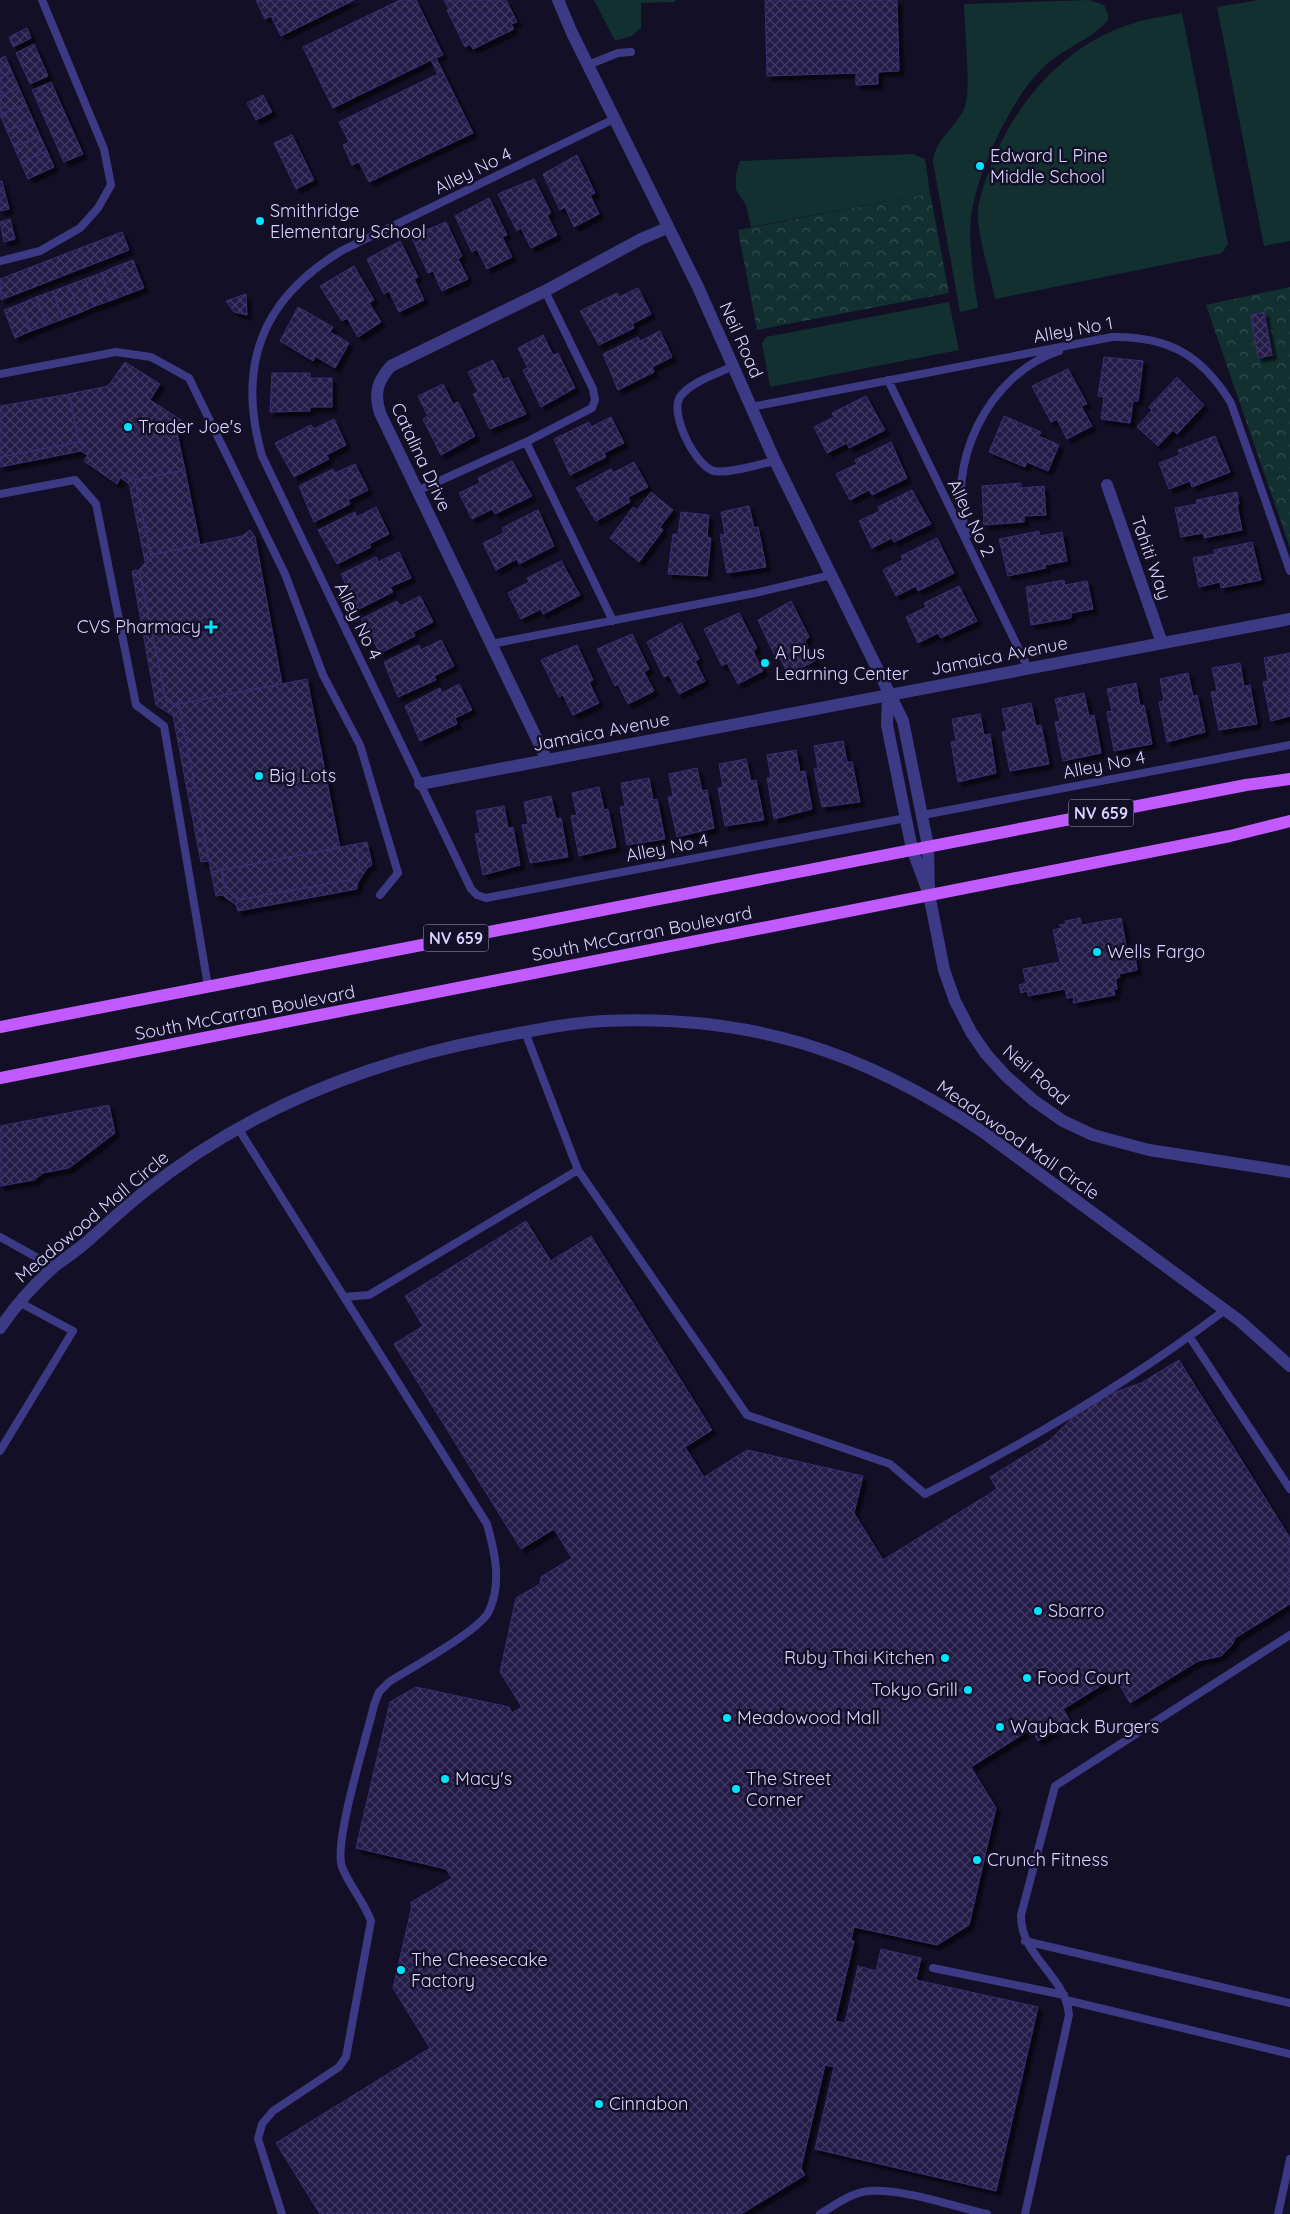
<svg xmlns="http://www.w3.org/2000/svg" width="1290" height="2214" font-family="Quicksand,sans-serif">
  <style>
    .grass { fill: #12302f }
    .forest { fill: url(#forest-crowns) }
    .building { fill: url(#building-cross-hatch); stroke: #3b2d73; filter: url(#shadow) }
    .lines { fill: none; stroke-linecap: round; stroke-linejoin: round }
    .service { stroke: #3d3a85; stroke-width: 8 }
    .minor { stroke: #3d3a85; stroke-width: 12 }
    .tertiary { stroke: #3d3a85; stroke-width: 12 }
    .primary { stroke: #c25bff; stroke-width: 12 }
    .poi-dot { fill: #00e5ff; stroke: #130f26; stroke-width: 2 }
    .labels { text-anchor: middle; stroke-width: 5; stroke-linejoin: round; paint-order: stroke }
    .shield { fill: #130f26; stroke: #9e99be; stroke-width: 1 }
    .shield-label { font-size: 16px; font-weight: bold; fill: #d9d4ff }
    .poi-label { font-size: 18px; fill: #d9d4ff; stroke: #130f26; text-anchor: start }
    .street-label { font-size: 18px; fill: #d9d4ff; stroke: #130f26 }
  </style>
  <defs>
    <pattern id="forest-crowns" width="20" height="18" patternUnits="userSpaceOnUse" patternTransform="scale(1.25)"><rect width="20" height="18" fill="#12302f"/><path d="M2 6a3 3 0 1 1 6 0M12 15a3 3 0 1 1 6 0" fill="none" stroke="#344d4e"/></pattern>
    <pattern id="building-cross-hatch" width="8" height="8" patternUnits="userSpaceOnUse" patternTransform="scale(1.25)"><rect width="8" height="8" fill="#241b47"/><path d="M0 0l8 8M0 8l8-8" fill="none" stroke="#433b63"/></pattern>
    <filter id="shadow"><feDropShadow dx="4.5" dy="4.5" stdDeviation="1" flood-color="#0009"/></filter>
  </defs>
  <rect width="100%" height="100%" fill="#130f26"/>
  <path class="grass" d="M594,0H675V2L641,3V28L631,36L615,41Z
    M1089,0L1104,5L1108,14V20C1094,38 1063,49 1046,65C1013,93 976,174 971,217C968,244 974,282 978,308L960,312L933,162C934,141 955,128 964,109C972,91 964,27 964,4Z
    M1259,0H1290V241L1264,246L1217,7Z
    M1182,13L1228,244L1222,253L995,299C990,274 981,247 978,221C976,202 986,180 992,163C1016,101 1068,42 1134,23C1149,18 1166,16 1182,13Z
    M913,154L925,159L930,193L751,227L746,205L736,190V174L740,161Z
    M949,302L959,350L770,387L762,343L766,337Z"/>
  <path class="forest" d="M930,193L949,293L757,330L738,230Z
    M1290,287V548L1206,305Z"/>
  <path class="building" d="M256,0H354L281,36L271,16L265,19Z
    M400,0H416L443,55L436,58L473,133L369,182L359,162L352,165L343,145L349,142L339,122L438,74L431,60L333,108L303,47Z
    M444,0H506L517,22L511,24L514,29L473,49L470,44L465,47L447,10L449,9Z
    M765,0H897L899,71L878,72V84L856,85V73L767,76Z
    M27,28L31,38L13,47L9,37Z
    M34,44L48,76L30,84L16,53Z
    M5,56L12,72L0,78V59Z
    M12,72L19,88L0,96V78Z
    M51,82L83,154L64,162L32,90Z
    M19,88L26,104L0,115V96Z
    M263,95L272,112L256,120L247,103Z
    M26,104L33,120L7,131L0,115Z
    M33,120L40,136L14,147L7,131Z
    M292,135L314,180L296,189L274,143Z
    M40,136L47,151L21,163L14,147Z
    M47,151L54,167L28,179L21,163Z
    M577,155L595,193L590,195L599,214L574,227L565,207L560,210L543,174Z
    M534,179L551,213L547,215L557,235L531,248L521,228L517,231L498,194Z
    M0,181H2L9,209L0,211Z
    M489,198L507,235L502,237L512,257L487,269L477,249L472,252L455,216Z
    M10,219L15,239L4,242L0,222Z
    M446,222L462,256L458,259L468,279L442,291L433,271L428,273L411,236Z
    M122,232L129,250L1,300L0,279Z
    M400,241L418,277L414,279L424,300L399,312L389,291L384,294L367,259Z
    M133,260L144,288L128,294L117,266Z
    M117,266L128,294L112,300L101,273Z
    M354,266L374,300L369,303L381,322L358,337L347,318L342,321L320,286Z
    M101,273L112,300L95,306L85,279Z
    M85,279L95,306L79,313L69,285Z
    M69,285L79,313L63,319L53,291Z
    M638,288L651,314L632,324L634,328L599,345L580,311L617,293L619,297Z
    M53,291L63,319L47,325L36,297Z
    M246,294L247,315L234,312L226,301Z
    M36,297L47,325L31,331L20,304Z
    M20,304L31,331L15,338L4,310Z
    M298,307L333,327L330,332L349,343L335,368L315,356L313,361L280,341Z
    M1264,312L1272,355L1258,358L1251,315Z
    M660,331L672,357L652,367L654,372L618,390L603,354L638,337L640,341Z
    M543,335L553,355L558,353L575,388L541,407L523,370L528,368L518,348Z
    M1104,357L1143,361L1138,401H1133L1130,423L1101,419L1104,397L1098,396Z
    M493,360L503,380L508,377L526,414L490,429L473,394L478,392L468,372Z
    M125,362L160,384L150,400L184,422L177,433L185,470L135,480L124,472L117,484L84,461L91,450L79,442L69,394L108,386Z
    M1068,369L1087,404L1081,406L1092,426L1067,439L1057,419L1051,422L1032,386Z
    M272,373H310V378H332V407H310V411L270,412Z
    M1177,377L1204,405L1177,434L1173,430L1158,446L1137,427L1152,410L1149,407Z
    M443,384L453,404L458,402L475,436L441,455L423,419L428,416L418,396Z
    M69,394L79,442L0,457V406Z
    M866,396L885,430L849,448L847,443L827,453L814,427L834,417L832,413Z
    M1004,416L1041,432L1039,436L1059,445L1048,471L1027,462L1025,467L989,452Z
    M611,417L624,443L604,453L606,457L570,475L554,439L589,422L591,427Z
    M334,419L346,445L326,455L329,459L294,477L275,443L311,425L314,429Z
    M1215,436L1230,472L1192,487L1190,481L1169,489L1159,463L1180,455L1178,450Z
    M79,442L91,450L87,455L81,451L0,467V457Z
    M891,442L907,478L872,495L869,490L850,500L836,474L857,464L855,460Z
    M512,461L532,496L495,514L492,509L472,519L459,493L480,483L478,478Z
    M634,462L648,487L628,497L630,502L596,521L576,488L611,469L613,473Z
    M355,464L368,490L348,500L350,504L314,522L299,486L333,469L335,473Z
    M185,470L200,545L151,555L135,480Z
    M124,472L135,480L151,555L145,561L129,484L121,478Z
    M1021,483V488L1044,486L1046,515L1024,516V522L984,525L982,486Z
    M912,490L931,524L894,542L892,538L872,548L859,521L880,511L878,507Z
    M651,492L673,510L660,527L663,530L639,562L610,538L633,507L637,510Z
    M1237,492L1239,504L1237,505L1242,530L1204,538L1203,533L1181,537L1175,508L1197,504L1196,500Z
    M749,506L754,528L758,527L766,567L727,573L720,535L725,534L721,512Z
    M376,507L389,534L369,544L371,547L337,564L318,530L355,512L357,517Z
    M538,510L554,546L519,564L517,559L496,570L483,543L504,533L502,528Z
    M681,512L709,515L707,537L711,538L707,576L668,574L673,534H678Z
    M250,530L255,537L282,684L173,705L166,700L139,570L151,555L242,536Z
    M1039,531L1040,536L1062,532L1067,561L1045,565L1046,568L1008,576L999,539Z
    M937,538L954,573L918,591L916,586L896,596L883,570L903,560L901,556Z
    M1252,542L1261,580L1221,588L1220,582L1199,587L1193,558L1215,554L1214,550Z
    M399,552L411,578L390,587L393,592L357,610L341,574L376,557L378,562Z
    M561,561L580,595L543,614L541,609L521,619L508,593L529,582L527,578Z
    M139,570L166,700L173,705L179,704L209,861L201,862L173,716L156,705L132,571Z
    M1064,580L1065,585L1087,581L1093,609L1071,613V618L1031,625L1026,587Z
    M959,586L977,621L941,638L938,633L918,643L906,617L926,607L924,603Z
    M420,596L433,622L413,632L415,636L380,653L361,619L397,601L400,606Z
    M791,601L809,637L805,641L815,661L788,674L778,654L775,656L758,620Z
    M739,613L757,648L753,651L763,671L738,684L727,663L722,666L704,629Z
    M681,623L699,659L695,661L705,681L679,694L669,675L664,677L647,642Z
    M632,634L649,669L644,672L654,691L628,704L618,684L615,686L597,649Z
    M441,640L454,666L434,676L436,680L398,697L384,662L419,645L421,650Z
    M577,645L593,680L589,682L599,703L573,715L563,695L559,697L541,660Z
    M1290,653V716L1271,721L1263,682L1268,681L1264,658Z
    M1240,663L1244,686L1250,685L1257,724L1219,730L1211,692L1217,691L1212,668Z
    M1188,673L1193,696L1197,695L1205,732L1167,742L1159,702L1164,701L1160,679Z
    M307,679L340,848L211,872L179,704Z
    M1136,683L1140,706L1144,705L1152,744L1114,751L1107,712L1112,711L1107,689Z
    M459,684L472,710L455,718L457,724L420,741L405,706L440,688L442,693Z
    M1084,693L1089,716L1094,715L1101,753L1063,761L1055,722L1060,721L1055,699Z
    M1031,703L1036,726L1041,725L1049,764L1010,771L1002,732L1007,731L1002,709Z
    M980,714L984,735L990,734L996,773L958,782L951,742L956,741L952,719Z
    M843,741L847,762H852L860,802L822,807L814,769L818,768L814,746Z
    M796,750L800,772L805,771L812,809L774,819L767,778H771L767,755Z
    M746,759L751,781L756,780L764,820L725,826L718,788L723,787L719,764Z
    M697,768L702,791L707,790L714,828L677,837L668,797L673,796L669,774Z
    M649,778L653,800L657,799L665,839L627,845L620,807L625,806L621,783Z
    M599,787L604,810L608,809L616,847L579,856L571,816L577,815L572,793Z
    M551,796L556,819L561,818L568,857L530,863L522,825L528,824L524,802Z
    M504,806L508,828L513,827L520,865L483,875L475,834L480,833L476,811Z
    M367,842L372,865L367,868L357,884V889L238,911L236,905L222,895L216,896L211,872L221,870L226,891L238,900L349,880L360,866L356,844Z
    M356,844L360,866L349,880L238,900L226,891L221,870Z
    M1080,918L1082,925L1121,918L1128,955L1122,956V958L1135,956L1137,970L1119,974L1120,977L1116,979L1115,975L1117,989L1111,990L1114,991L1115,995L1073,1003L1074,997L1067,998L1065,989L1028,996L1027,991L1021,993L1019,985L1026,983L1023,969L1060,962L1053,930L1062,928L1059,925L1066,924L1065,921Z
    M109,1105L115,1133L69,1168L43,1173L34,1180L0,1186V1126Z
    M526,1221L551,1261L591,1236L712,1430L685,1447L704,1477L747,1450L863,1476L854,1513L883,1560L997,1489L990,1477L1050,1440L1076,1414L1107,1395L1141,1383L1179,1360L1290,1538V1604L1235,1638L1232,1645L1221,1656L1198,1661L1130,1703L1115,1677L1063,1709L1070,1721L1038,1741L1031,1729L971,1767L996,1808L969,1925L937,1945L854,1927L851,1940L854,1941L835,2021L845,2023L858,1966L876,1971L881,1949L921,1958L916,1980L1038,2007L996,2191L815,2149L834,2067L825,2065L801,2168L805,2175L741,2214H320L276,2143L430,2048L393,1988L412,1906L410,1903L452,1878L446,1869L356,1848L390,1702L416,1687L509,1707L512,1713L522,1707L500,1672L516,1598L540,1584L541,1577L572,1558L554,1529L521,1549L394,1344L423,1326L405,1296Z"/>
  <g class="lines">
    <path class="service" d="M588,65L618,53L631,52
      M614,119L343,250C262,298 236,365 262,456L471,889L477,895L486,898L906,818
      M0,261L40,251L80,228L98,208L111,185L104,149L42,0
      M733,366C717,374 690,382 680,397C669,414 696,467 714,471C729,474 759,464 775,461
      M0,374L116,352L151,357L189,378L285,574L323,675L360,745L398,873L380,895
      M888,380L1028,668
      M751,407L1112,337C1168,336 1202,355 1231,403L1290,571
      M526,442L613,621
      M417,491L526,442L592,408L595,400L593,389L545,291
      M0,494L75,480L96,504L136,705L164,726L208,986
      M967,535C944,465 988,374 1059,351
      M491,644L755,593L831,575
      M923,815L1290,745
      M525,1032L578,1170
      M238,1128L344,1297
      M0,1237L54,1267
      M1189,1336L1290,1489
      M0,1451L73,1331L19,1302
      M1025,1941L1290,2003
      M933,1968L1064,1995
      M1066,2000L1290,2054
      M282,2214L258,2139L262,2124L273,2111L339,2067L346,2057L371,1921C364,1902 349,1885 342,1867C333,1843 367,1736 374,1705L379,1692L389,1682C409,1669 481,1630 489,1611C502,1583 495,1553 487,1524L344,1297L369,1295L578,1170L747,1415L890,1464L925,1494C1030,1441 1131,1381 1225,1310
      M820,2214C835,2205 852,2192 869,2191C905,2189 952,2206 987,2214
      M1025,2214L1069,2015C1066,1976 1020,1956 1021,1915L1055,1786L1290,1635
      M1278,2214L1290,2159"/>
    <path class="minor" d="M1107,485L1162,643
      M547,760L380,413C374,394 377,381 391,366L545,291L641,239L667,228
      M420,784L1290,619
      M0,1328C16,1305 34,1284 55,1266C67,1257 79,1249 90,1239C108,1223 125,1207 144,1192C246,1110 367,1062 494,1038C530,1031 567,1023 603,1021C749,1014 863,1051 983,1132L1240,1321L1290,1366"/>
    <path class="tertiary" d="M558,0L572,33L698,287L775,461L903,721L928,846L929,894
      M888,695L887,725L912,849L929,894L944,970L955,1001L971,1032L986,1054L1006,1076L1033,1100L1063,1121L1093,1135L1149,1150L1290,1172"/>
    <path class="primary" d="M0,1027L1246,785L1290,779
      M0,1078L1230,836L1290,821"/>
  </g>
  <g class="poi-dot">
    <circle cx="980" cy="166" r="5"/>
    <circle cx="260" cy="221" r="5"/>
    <circle cx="128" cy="427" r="5"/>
    <path d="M208.5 619.5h5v5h5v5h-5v5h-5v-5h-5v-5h5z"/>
    <circle cx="765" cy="663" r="5"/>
    <circle cx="259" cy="776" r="5"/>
    <circle cx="1097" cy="952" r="5"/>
    <circle cx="1038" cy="1611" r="5"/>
    <circle cx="945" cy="1658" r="5"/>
    <circle cx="1027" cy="1678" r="5"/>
    <circle cx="968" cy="1690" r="5"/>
    <circle cx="727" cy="1718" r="5"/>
    <circle cx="1000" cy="1727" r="5"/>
    <circle cx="445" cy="1779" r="5"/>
    <circle cx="736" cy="1789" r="5"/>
    <circle cx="977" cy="1860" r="5"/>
    <circle cx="401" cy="1970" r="5"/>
    <circle cx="599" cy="2104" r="5"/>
  </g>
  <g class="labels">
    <g class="shield">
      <rect x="1068.5" y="799.5" width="65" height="27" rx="4"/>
      <rect x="423.5" y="924.5" width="65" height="27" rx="4"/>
    </g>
    <g class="shield-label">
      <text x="1101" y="819">NV 659</text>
      <text x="456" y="944">NV 659</text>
    </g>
    <g class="poi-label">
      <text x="990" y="162">Edward L Pine<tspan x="990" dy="21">Middle School</tspan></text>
      <text x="270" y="217">Smithridge<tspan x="270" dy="21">Elementary School</tspan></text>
      <text x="138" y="433">Trader Joe's</text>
      <text x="201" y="633" text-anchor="end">CVS Pharmacy</text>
      <text x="775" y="659">A Plus<tspan x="775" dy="21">Learning Center</tspan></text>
      <text x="269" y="782">Big Lots</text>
      <text x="1107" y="958">Wells Fargo</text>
      <text x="1048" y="1617">Sbarro</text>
      <text x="935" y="1664" text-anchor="end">Ruby Thai Kitchen</text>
      <text x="1037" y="1684">Food Court</text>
      <text x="958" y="1696" text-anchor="end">Tokyo Grill</text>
      <text x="737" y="1724">Meadowood Mall</text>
      <text x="1010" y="1733">Wayback Burgers</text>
      <text x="455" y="1785">Macy's</text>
      <text x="746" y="1785">The Street<tspan x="746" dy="21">Corner</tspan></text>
      <text x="987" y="1866">Crunch Fitness</text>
      <text x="411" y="1966">The Cheesecake<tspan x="411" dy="21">Factory</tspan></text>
      <text x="609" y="2110">Cinnabon</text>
    </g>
    <g class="street-label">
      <text transform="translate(473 171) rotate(-26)" y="6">Alley No 4</text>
      <text transform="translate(1073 330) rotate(-10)" y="6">Alley No 1</text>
      <text transform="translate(741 340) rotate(66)" y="6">Neil Road</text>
      <text transform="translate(421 457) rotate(65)" y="6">Catalina Drive</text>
      <text transform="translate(971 518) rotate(64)" y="6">Alley No 2</text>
      <text transform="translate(1151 558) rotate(71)" y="6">Tahiti Way</text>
      <text transform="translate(358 621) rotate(64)" y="6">Alley No 4</text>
      <text transform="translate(999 656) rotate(-11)" y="6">Jamaica Avenue</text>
      <text transform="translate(601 732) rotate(-11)" y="6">Jamaica Avenue</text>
      <text transform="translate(1104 765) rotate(-11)" y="6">Alley No 4</text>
      <text transform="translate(667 848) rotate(-11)" y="6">Alley No 4</text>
      <text transform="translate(642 934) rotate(-11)" y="6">South McCarran Boulevard</text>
      <text transform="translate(245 1013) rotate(-11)" y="6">South McCarran Boulevard</text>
      <text transform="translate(1036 1075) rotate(41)" y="6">Neil Road</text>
      <text transform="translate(1018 1140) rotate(35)" y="6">Meadowood Mall Circle</text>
      <text transform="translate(92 1217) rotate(-40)" y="6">Meadowood Mall Circle</text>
    </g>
  </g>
</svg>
